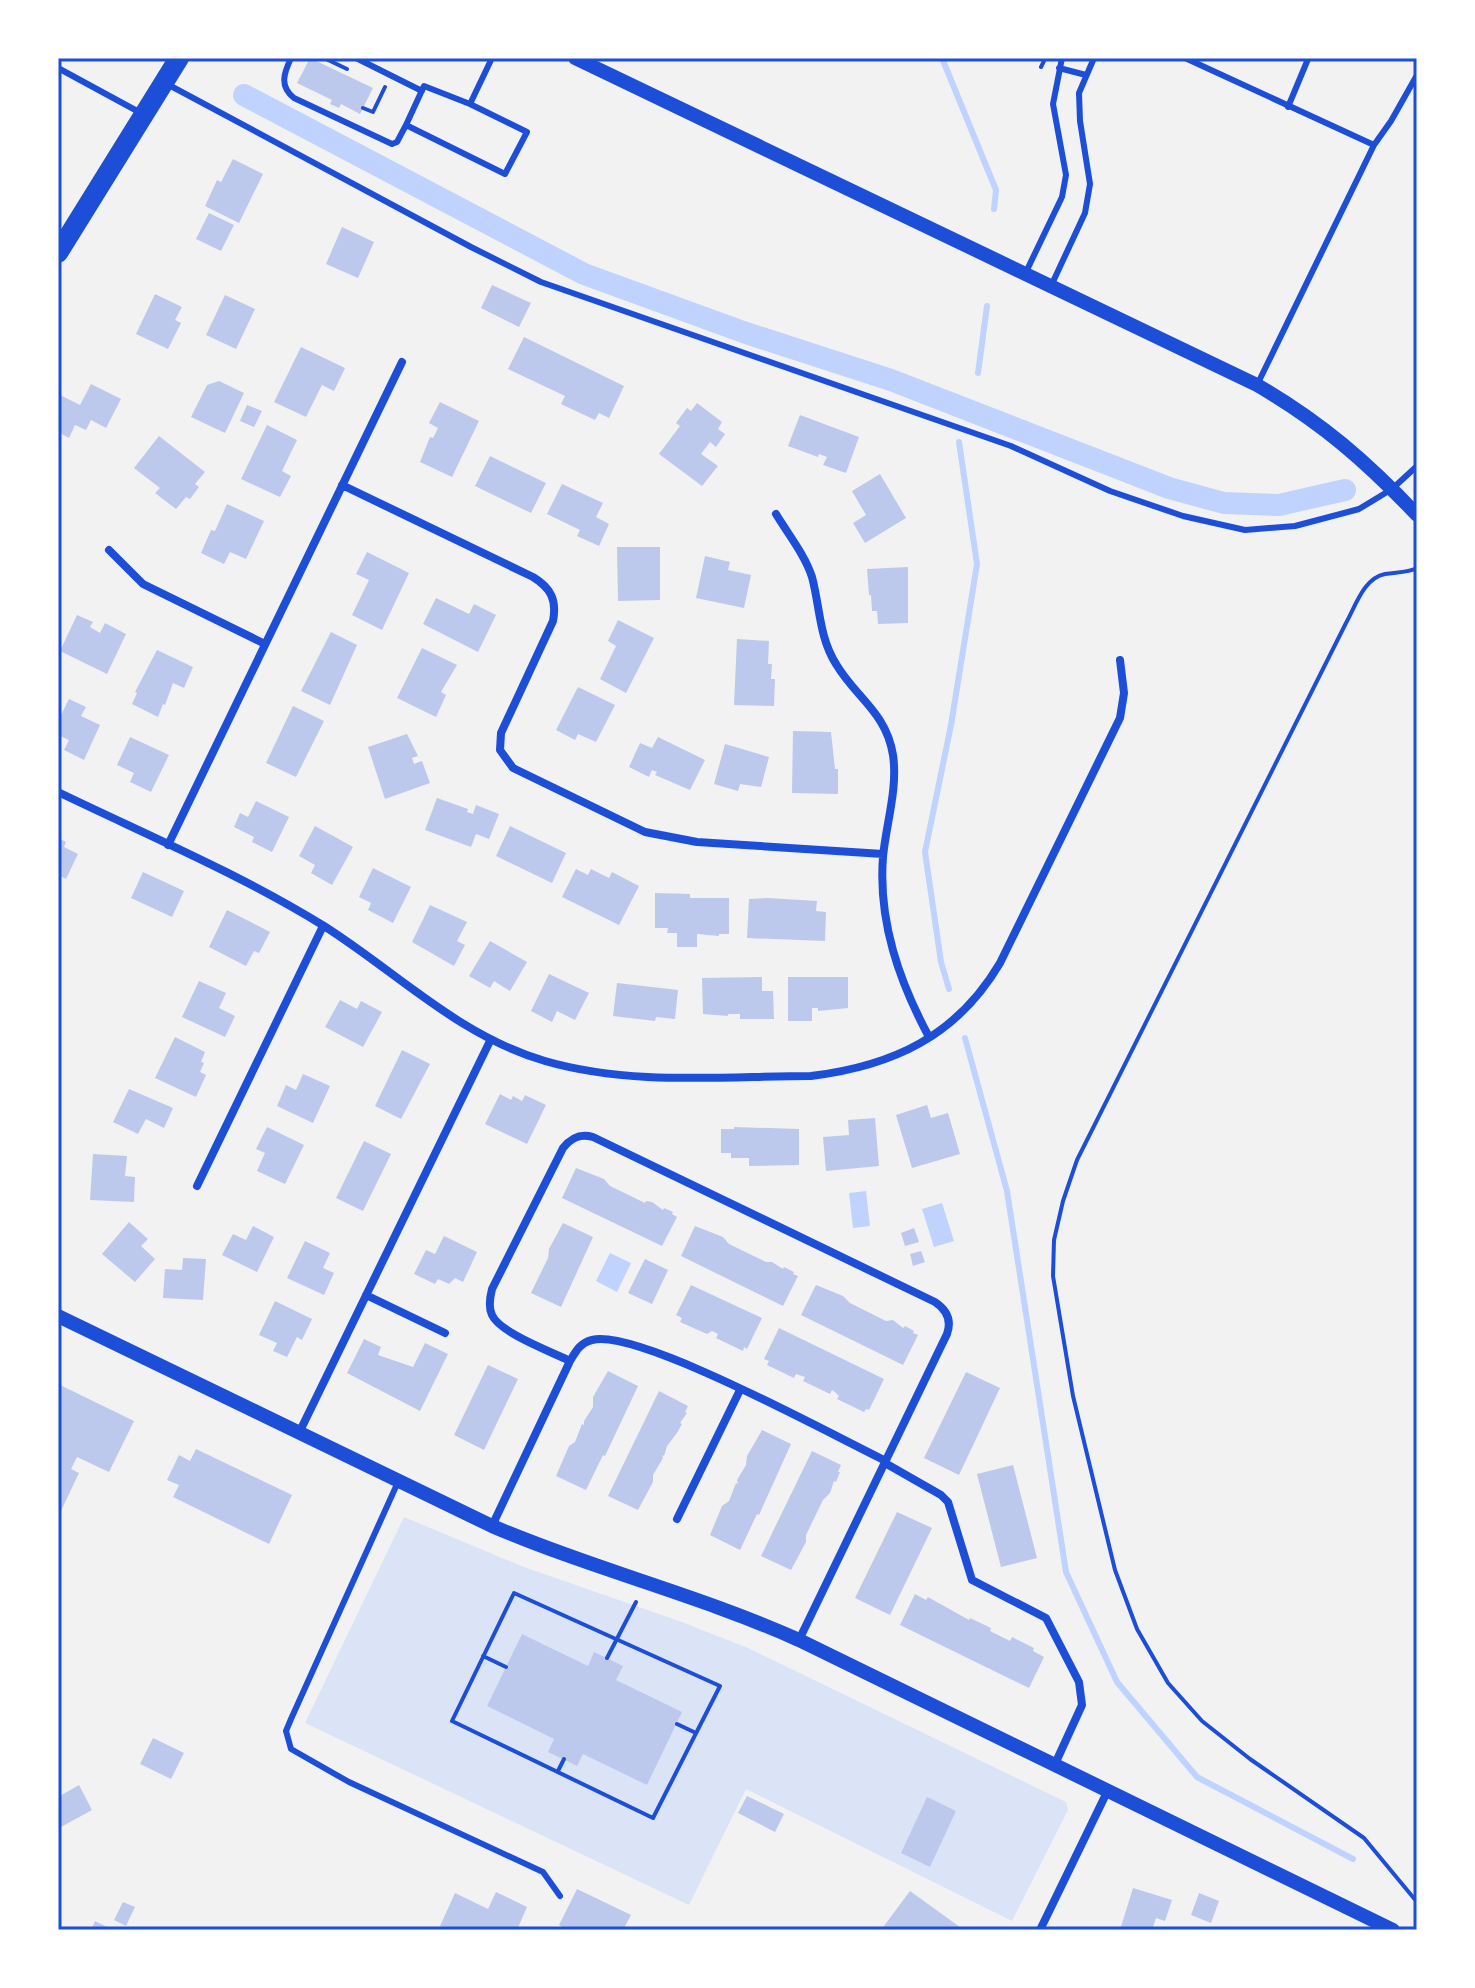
<svg xmlns="http://www.w3.org/2000/svg" width="1475" height="1988" font-family="'Playfair Display',serif">
  <style>
    .green { fill: #dbe4f7 }
    .water { fill: #bfd3fe }
    .lines { fill: none; stroke-linecap: round; stroke-linejoin: round }
    .stream { stroke: #bfd3fe; stroke-width: 6 }
    .canal { stroke: #bfd3fe; stroke-width: 22 }
    .building { fill: #bdc9ec }
    .path { stroke: #1d4ed8; stroke-width: 4 }
    .service { stroke: #1d4ed8; stroke-width: 6 }
    .minor { stroke: #1d4ed8; stroke-width: 8 }
    .tertiary { stroke: #1d4ed8; stroke-width: 14 }
    .primary { stroke: #1d4ed8; stroke-width: 20 }
    .neatline { fill: none; stroke: #1d4ed8; stroke-width: 3 }
  </style>
  <rect width="100%" height="100%" fill="#f2f2f2"/>
  <path class="green" d="M404,1517L524,1567L682,1622L748,1648L1066,1802L1068,1810L1012,1921L746,1789L689,1905L305,1723Z"/>
  <path class="water" d="M866,1191L870,1226L853,1228L849,1193Z
    M942,1203L954,1241L934,1247L922,1209Z
    M610,1253L631,1263L617,1292L596,1281Z"/>
  <g class="lines">
    <path class="stream" d="M942,58L996,190L994,209
      M978,373L987,306
      M949,989L941,962L925,852L951,725L977,564L959,442
      M965,1038L1007,1191L1066,1572L1117,1682L1197,1777L1353,1859"/>
    <path class="canal" d="M244,95L584,274L746,333L891,380L1169,488L1224,503L1279,505L1345,490"/>
  </g>
  <path class="building" d="M310,58L373,88L360,114L341,104L339,108L330,104L332,100L297,83Z
    M233,159L263,174L239,223L205,206L217,180L221,182Z
    M209,213L234,225L221,251L196,239Z
    M342,227L374,242L358,278L326,264Z
    M492,285L531,303L519,327L481,308Z
    M155,294L182,307L175,320L181,323L168,349L136,334Z
    M225,295L255,309L236,349L206,335Z
    M524,337L624,386L609,418L599,413L595,420L561,404L565,396L508,369Z
    M301,347L345,368L334,391L322,385L306,417L274,402Z
    M219,381L244,393L225,433L191,417L207,385Z
    M91,384L121,399L106,428L91,420L86,430L75,425L69,438L58,432V394L80,405Z
    M440,402L479,421L452,477L420,462L430,437L433,438L438,428L429,423Z
    M697,403L722,422L718,429L725,434L716,447L710,442L701,454L718,466L702,486L659,454L680,426L676,423L687,408L691,411Z
    M247,405L262,411L254,427L240,421Z
    M800,415L859,437L846,473L823,465L827,457L819,454L818,457L788,446Z
    M267,425L297,440L282,471L291,476L280,497L241,479Z
    M159,436L205,472L195,484L199,487L190,499L186,497L176,509L155,493L160,488L134,468Z
    M490,456L546,483L531,513L475,486Z
    M880,474L906,518L865,543L853,523L866,515L852,491Z
    M562,484L603,503L596,517L609,524L599,546L577,536L580,530L547,514Z
    M227,504L264,521L246,559L230,552L224,564L201,553L211,530L215,531Z
    M617,547H660V600L618,601Z
    M367,552L409,573L382,630L352,615L369,580L356,574Z
    M705,556L730,562L728,570L751,575L744,608L696,598Z
    M908,567V623L878,624L877,611H872L871,595H869L867,569Z
    M436,598L469,614L474,604L496,615L478,652L423,624Z
    M77,615L93,622L90,627L100,633L105,623L126,634L107,674L60,651Z
    M618,620L654,638L626,693L600,679L616,646L608,641Z
    M331,632L357,645L330,705L301,691Z
    M737,639L769,641L768,664H772L771,679H775L774,706L734,705Z
    M422,648L457,665L441,692L446,695L436,717L397,698Z
    M157,650L193,667L184,688L173,683L165,705L163,704L158,717L132,704L137,693L135,692Z
    M578,687L615,705L596,742L578,734L575,740L556,730Z
    M69,699L86,707L81,716L100,725L84,760L64,750L69,740L58,735V721Z
    M293,706L324,721L296,777L266,763Z
    M793,731L831,732L835,769H838V794L792,793Z
    M407,734L418,756L412,758L414,764L422,761L430,783L385,799L368,747Z
    M130,737L169,755L151,792L130,782L134,773L117,765Z
    M658,737L705,760L690,790L655,775L657,772L652,770L649,777L629,767L640,743L652,748Z
    M725,744L769,757L761,787L740,784L738,791L714,784Z
    M437,798L468,809L467,812L473,814L476,805L499,814L489,839L476,834L471,847L425,830Z
    M256,801L289,817L272,852L252,842L254,837L234,827L240,813L248,817Z
    M315,826L353,847L332,885L311,873L315,865L299,856Z
    M510,826L566,853L552,883L496,856Z
    M58,838L66,842L64,847L78,854L66,879L58,875Z
    M373,868L411,887L393,923L368,910L371,903L359,897Z
    M576,869L588,875L591,869L609,878L612,872L639,886L619,925L562,897Z
    M143,872L184,891L172,917L131,898Z
    M655,893L690,894V898H729V934H719V936L697,934V947H677V933H667L668,928H655Z
    M768,898L817,901L816,911L826,912L825,941L747,938L749,899Z
    M430,905L467,922L457,941L465,945L454,966L412,942Z
    M227,910L270,932L259,953L254,951L246,966L209,947Z
    M490,941L527,962L510,991L494,981L490,988L469,976Z
    M549,974L589,993L575,1020L557,1011L552,1022L531,1011Z
    M762,977V991H773L774,1019H740V1014H728V1016L703,1014L702,978Z
    M788,977H848V1008L818,1011V1008H812V1021H788Z
    M199,981L226,993L219,1008L235,1016L225,1037L182,1017Z
    M617,983L678,990L675,1019L656,1017L655,1021L613,1016Z
    M340,1000L357,1009L361,1001L382,1012L363,1047L325,1027Z
    M175,1037L205,1052L201,1062L204,1063L200,1072L206,1075L196,1097L155,1078Z
    M402,1050L430,1064L401,1119L375,1106Z
    M303,1074L330,1086L313,1123L277,1106L286,1085L296,1090Z
    M129,1089L173,1108L164,1128L146,1119L138,1134L113,1122Z
    M500,1094L511,1100L513,1096L522,1101L525,1095L546,1105L527,1144L485,1124Z
    M927,1105L931,1118L948,1113L960,1154L912,1168L896,1115Z
    M875,1118L879,1166L826,1171L823,1137L849,1135L848,1120Z
    M267,1127L304,1145L285,1184L257,1171L265,1153L256,1149Z
    M734,1127L799,1129V1165L749,1166V1158H731V1153H721V1129H734Z
    M364,1141L391,1154L363,1211L336,1198Z
    M93,1154L127,1156L125,1176L135,1177L134,1202L90,1200Z
    M576,1168L604,1179L610,1186L645,1203L646,1201L652,1202L663,1210L664,1208L673,1212L672,1214L677,1217L662,1246L562,1198Z
    M129,1222L148,1239L141,1246L155,1259L135,1282L102,1254Z
    M563,1223L593,1237L561,1307L531,1293L548,1258L549,1249Z
    M253,1226L274,1237L257,1272L222,1255L233,1234L246,1240Z
    M695,1226L723,1237L729,1244L766,1262H772L783,1269L784,1267L794,1272L793,1274L798,1276L783,1306L681,1256Z
    M914,1228L919,1242L905,1246L901,1233Z
    M444,1236L477,1252L463,1282L455,1278L449,1284L438,1279L435,1284L414,1274L426,1250L435,1254Z
    M305,1241L330,1253L323,1268L334,1273L324,1295L287,1278Z
    M921,1251L925,1262L913,1266L910,1254Z
    M183,1258L206,1259L203,1300L163,1298L165,1269L182,1270Z
    M645,1259L668,1270L652,1304L628,1293Z
    M691,1285L762,1318L747,1349L744,1347L743,1351L716,1338L718,1334L712,1331L707,1334L680,1322L682,1318L676,1315Z
    M816,1285L843,1296L850,1303L886,1321L893,1320L903,1328L905,1326L914,1331L913,1333L918,1335L903,1365L801,1315Z
    M275,1301L312,1319L302,1340L297,1337L287,1357L273,1351L277,1343L259,1335Z
    M779,1328L884,1379L869,1410L866,1409L864,1412L837,1399L839,1396L835,1392L832,1390L830,1394L803,1381L805,1377L796,1374L794,1378L767,1365L769,1361L764,1359Z
    M364,1339L381,1347L378,1355L413,1367L425,1343L448,1354L420,1411L347,1373Z
    M488,1365L518,1379L484,1450L454,1435Z
    M608,1371L638,1386L605,1456L603,1455L586,1490L556,1476L569,1446L575,1442L582,1424L584,1425V1421L593,1407V1397Z
    M966,1372L1000,1388L959,1475L924,1458Z
    M58,1384L134,1421L109,1472L77,1457L71,1469L79,1473L58,1517Z
    M659,1391L688,1406L685,1412L687,1413L680,1423L682,1424L677,1433L667,1446L664,1456L662,1455L663,1458L653,1475V1482L638,1510L608,1496Z
    M762,1430L791,1444L759,1515L757,1514L740,1550L710,1535L722,1506L729,1501L736,1483L738,1484L737,1480L746,1465L747,1456Z
    M196,1449L292,1495L269,1544L173,1497L179,1485L167,1480L179,1455L190,1461Z
    M812,1451L841,1465L838,1472H840L836,1482L834,1481L830,1493L823,1500L806,1535V1542L791,1570L761,1556Z
    M1013,1465L1037,1558L1001,1567L977,1474Z
    M897,1512L932,1528L890,1615L855,1598Z
    M915,1594L926,1600L928,1597L969,1620L970,1618L991,1628L990,1631L1010,1641L1012,1637L1034,1648L1033,1651L1044,1657L1029,1688L900,1625Z
    M522,1634L588,1666L594,1652L623,1666L616,1680L682,1712L647,1785L583,1754L577,1766L548,1752L554,1739L487,1706Z
    M153,1738L184,1753L171,1779L140,1764Z
    M79,1785L92,1810L61,1827L58,1822V1797Z
    M747,1796L784,1814L775,1832L738,1813Z
    M927,1797L956,1811L930,1867L901,1853Z
    M1133,1888L1172,1900L1165,1921L1156,1918L1152,1930H1120Z
    M577,1889L631,1915L623,1930H568L559,1925Z
    M910,1891L964,1930H881Z
    M496,1892L527,1907L517,1930H448L440,1926L455,1893L488,1909Z
    M1199,1893L1219,1901L1211,1923L1191,1915Z
    M123,1902L135,1907L126,1926L114,1920Z
    M95,1921L113,1930H91Z"/>
  <g class="lines">
    <path class="path" d="M324,58L347,69
      M1041,67L1044,61
      M363,108L373,112L385,87
      M1417,568C1407,573 1396,572 1385,574C1364,578 1356,605 1346,623L1077,1160L1063,1201L1054,1240L1053,1276L1073,1396L1115,1570L1137,1629L1168,1683L1202,1721L1250,1759L1364,1838L1417,1902
      M514,1593L720,1686L653,1818L452,1721Z
      M483,1656L506,1667
      M607,1658L636,1602
      M677,1724L696,1733
      M558,1771L564,1759"/>
    <path class="service" d="M291,58C284,73 279,86 294,98L392,144L397,142L406,125
      M356,58L422,91
      M1185,58L1374,145L1258,383
      M58,68L139,112
      M1059,68L1086,75
      M167,84L471,247L541,282L1011,446L1110,491L1183,516L1245,530L1295,526L1359,509L1392,489L1417,466
      M424,86L470,104L527,132L505,174L406,125Z
      M470,104L492,58
      M1288,107L1308,59L1305,58
      M1374,145L1391,121L1417,75
      M1026,272L1062,197L1066,175L1053,104L1062,58
      M1051,286L1085,213L1090,184L1080,121L1079,93L1094,58
      M398,1482L291,1719L286,1731L291,1749L349,1782L543,1872L560,1896"/>
    <path class="minor" d="M342,485L533,577C551,588 557,600 553,621L501,733L500,750L513,768L645,832L697,842L883,854
      M776,514C788,534 805,555 812,577C820,607 819,637 836,664C856,698 886,712 893,755C898,789 886,824 883,857C878,921 899,981 929,1037
      M109,550L143,584L265,644
      M58,792C147,835 240,874 324,926C398,973 459,1036 545,1061C631,1086 724,1076 811,1076C893,1066 957,1036 1000,963L1120,718L1124,693L1120,660
      M168,845L402,362
      M197,1186L323,926
      M366,1295L445,1333
      M570,1361C552,1352 500,1333 492,1315C488,1307 490,1297 492,1289L563,1148C571,1138 580,1133 593,1137L935,1302C947,1310 952,1320 947,1334L799,1640
      M299,1433L490,1041
      M885,1463L941,1495L948,1502L972,1580L1046,1618L1079,1682L1082,1705L1055,1764
      M677,1519L740,1390
      M492,1526L570,1361C576,1351 580,1343 592,1340C638,1328 834,1436 886,1461
      M1040,1930L1108,1790"/>
    <path class="tertiary" d="M575,58L1257,385C1321,422 1367,462 1417,515
      M58,1316L492,1526C592,1569 699,1595 799,1640L1393,1930"/>
    <path class="primary" d="M58,253L179,58"/>
  </g>
  <rect width="1475" height="1988" fill="none" stroke="#ffffff" stroke-width="120"/>
  <rect x="60" y="60" width="1355" height="1868" class="neatline"/>
</svg>
